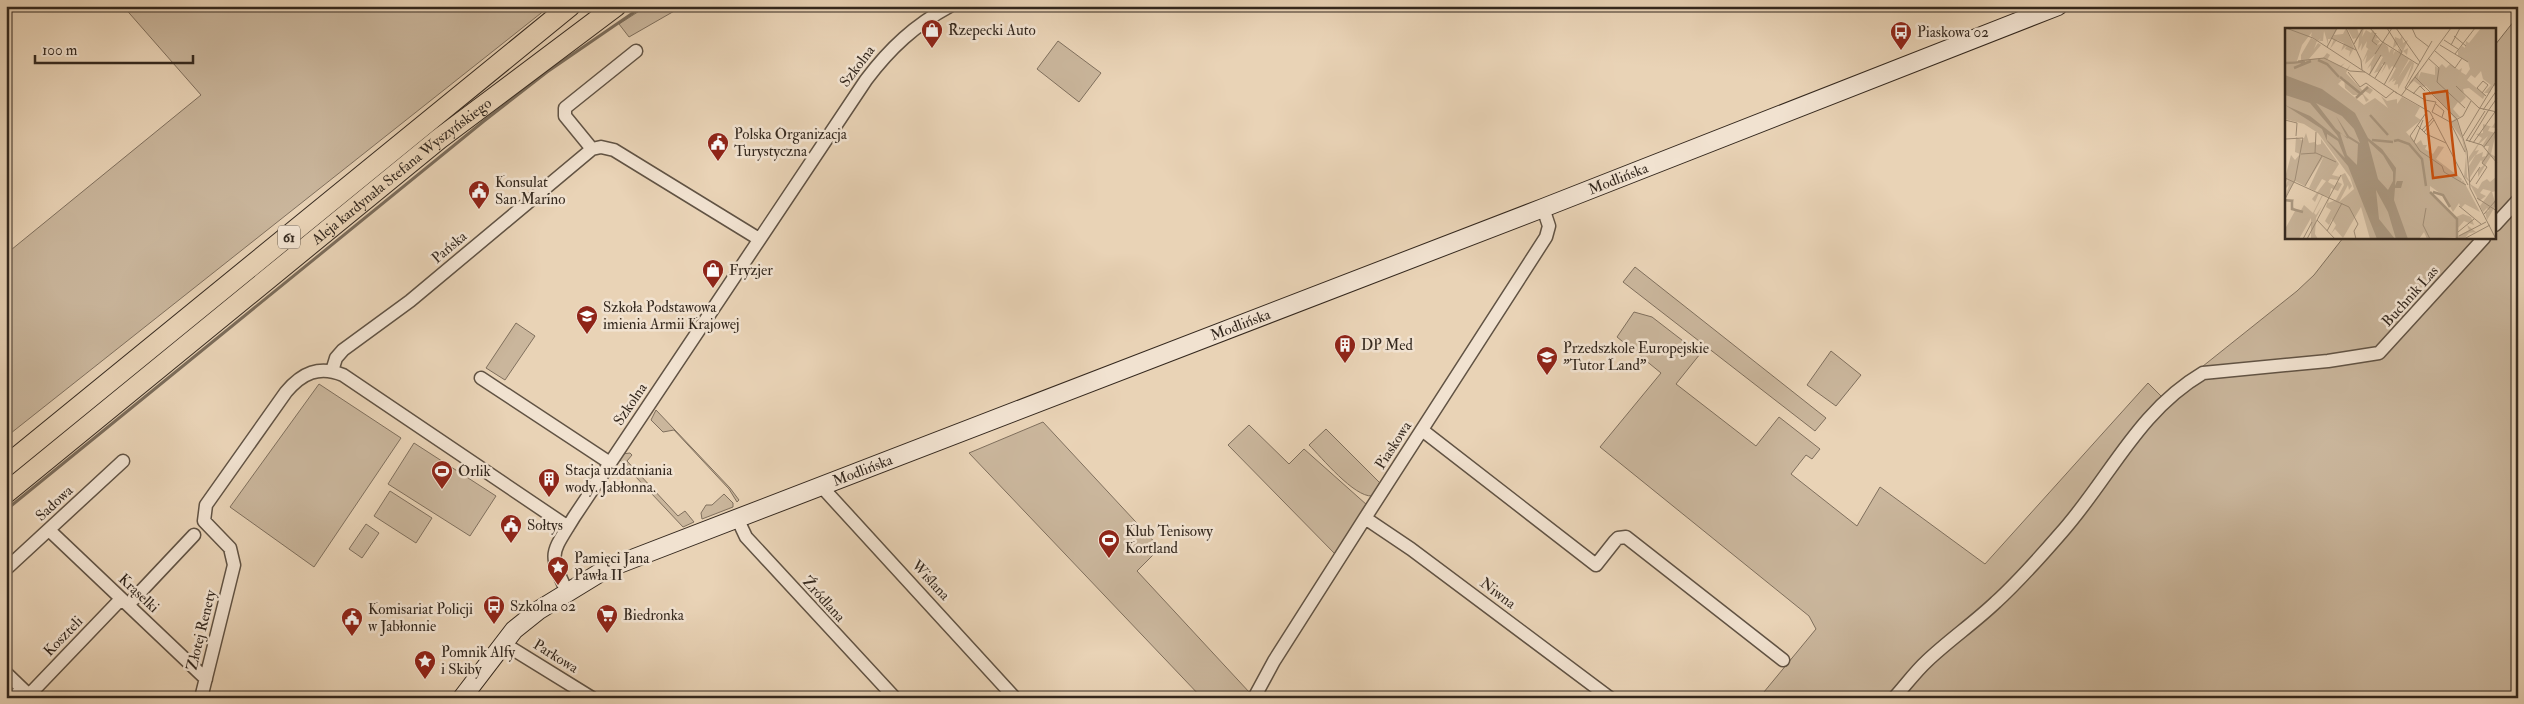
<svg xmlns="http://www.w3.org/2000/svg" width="2524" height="704" font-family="'IM FELL Double Pica',serif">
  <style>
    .green { fill: #cab69c; stroke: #7f6f5d }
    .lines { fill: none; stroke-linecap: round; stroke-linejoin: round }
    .stream { stroke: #7b6c5a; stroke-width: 3 }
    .street-casing { stroke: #615344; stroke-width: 15 }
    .secondary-casing { stroke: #34281e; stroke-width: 20 }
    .primary-casing { stroke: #34281e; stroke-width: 22 }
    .street { stroke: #f1e2d0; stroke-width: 12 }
    .secondary { stroke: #f1e2d0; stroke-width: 18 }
    .primary { stroke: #e9d3b6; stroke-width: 20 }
    .labels { text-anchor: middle; stroke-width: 5; stroke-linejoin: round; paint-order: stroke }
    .shield { fill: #f1e2d0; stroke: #6d6053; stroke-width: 1 }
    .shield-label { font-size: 14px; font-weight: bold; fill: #34281e }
    .poi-label { font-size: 15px; fill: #34281e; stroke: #f1e2d0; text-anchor: start }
    .street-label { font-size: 15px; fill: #34281e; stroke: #f1e2d0 }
    .inset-river { fill: none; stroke: #ab9982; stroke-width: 2.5 }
    .inset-road { fill: none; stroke: #a18f79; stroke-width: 1 }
    .view { fill: #cd520f; fill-opacity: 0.15; stroke: #cd520f; stroke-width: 2.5 }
    .inset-edge { fill: none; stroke: #34281e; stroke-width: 2.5 }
  </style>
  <rect width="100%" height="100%" fill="#e9d3b6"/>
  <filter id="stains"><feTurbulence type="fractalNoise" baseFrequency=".004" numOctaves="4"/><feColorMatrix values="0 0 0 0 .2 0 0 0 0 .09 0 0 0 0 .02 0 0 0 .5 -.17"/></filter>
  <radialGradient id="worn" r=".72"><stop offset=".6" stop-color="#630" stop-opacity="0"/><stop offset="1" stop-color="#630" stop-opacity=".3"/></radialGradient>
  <path class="green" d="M123,6H550L6,437V254L201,95Z
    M647,6H683L629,37L619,24Z
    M2518,16V698H1759L1816,629L1809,616L1600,447L1661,373L1617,337L1634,312L1652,317L1700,354L1676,384L1756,446L1779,417L1820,449L1812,459L1806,455L1791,474L1857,526L1880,487L1985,564L2148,383L2163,398L2297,291L2314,275L2343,238H2495V45Z
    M1058,41L1101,73L1079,102L1037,69Z
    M1635,267L1826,418L1815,431L1623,282Z
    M516,323L535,336L505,380L486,368Z
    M1831,351L1861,375L1836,406L1807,385Z
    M319,384L401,438L314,567L230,507Z
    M656,410L730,488L739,500L737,502L729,489L674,430L663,432L651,420Z
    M1043,422L1160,548L1137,571L1250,693L1247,698H1202L969,453Z
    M1249,425L1289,464L1304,449L1367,505L1336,555L1228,445Z
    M1326,429L1380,483L1372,496C1354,497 1322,458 1309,445Z
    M414,443L496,496L470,536L388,484Z
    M630,453L632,455L627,461L678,516L685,511L694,522L683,527L619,459L622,454Z
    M390,491L432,518L416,543L374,516Z
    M724,494L733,503V507L702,519L701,513L706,505H712Z
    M366,524L379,533L362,558L349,549Z"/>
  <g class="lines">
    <path class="stream" d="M6,510L484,121L547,72L643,6"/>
    <g class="street-casing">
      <path id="street" d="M592,149L565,116V108L636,51
        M2495,225L2518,200
        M332,371L336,358L343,350L410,301L592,149L601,147L614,150L759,239
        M481,378L610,463
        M1422,430L1596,565L1615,541L1618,538L1626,537L1783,660
        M821,486L1015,698
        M737,518L746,537L895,698
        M1365,518L1411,549L1610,698
        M49,530L206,679
        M6,569L123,461
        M567,592C548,551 551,555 574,517L866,80C890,48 915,25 950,6
        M128,605L194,535
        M503,643L592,698
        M6,673L32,698
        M29,695L121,599
        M13,698L22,689
        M201,698L234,565L230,548L204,521L206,505L286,392C302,373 319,365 343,375L568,527
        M1254,698L1274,661L1365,518L1546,237L1549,226L1543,208
        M1894,698C1905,686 1915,672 1927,661C1949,640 1974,623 1996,602C2019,581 2041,556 2061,533C2110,478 2137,412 2203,373L2328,361L2379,353L2484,238"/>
    </g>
    <g class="secondary-casing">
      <g id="secondary">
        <path id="s1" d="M462,698L514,630L539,610L606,569L1543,208L2058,6"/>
      </g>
    </g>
    <g class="primary-casing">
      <g id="primary">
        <path d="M6,466L570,6"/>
        <path id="s2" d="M6,493L439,139L616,6"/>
      </g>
    </g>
    <use href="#street" class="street"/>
    <use href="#secondary" class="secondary"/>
    <use href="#primary" class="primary"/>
  </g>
  <defs>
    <g id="shop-pin" transform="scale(1.125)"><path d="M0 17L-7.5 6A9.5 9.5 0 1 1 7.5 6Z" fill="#8f2418" stroke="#f1e2d0"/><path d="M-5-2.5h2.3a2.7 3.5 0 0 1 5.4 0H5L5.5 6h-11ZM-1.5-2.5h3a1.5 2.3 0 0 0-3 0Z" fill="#fff"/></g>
    <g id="bus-pin" transform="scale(1.125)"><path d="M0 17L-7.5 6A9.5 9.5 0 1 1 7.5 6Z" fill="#8f2418" stroke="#f1e2d0"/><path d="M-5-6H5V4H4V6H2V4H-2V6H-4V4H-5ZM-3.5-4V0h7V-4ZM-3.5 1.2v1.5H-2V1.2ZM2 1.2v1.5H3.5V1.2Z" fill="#fff"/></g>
    <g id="civic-pin" transform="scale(1.125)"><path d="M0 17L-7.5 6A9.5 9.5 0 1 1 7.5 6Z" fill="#8f2418" stroke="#f1e2d0"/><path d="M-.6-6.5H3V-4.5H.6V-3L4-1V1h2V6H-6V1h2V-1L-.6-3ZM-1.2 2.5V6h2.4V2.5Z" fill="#fff"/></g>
    <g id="school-pin" transform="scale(1.125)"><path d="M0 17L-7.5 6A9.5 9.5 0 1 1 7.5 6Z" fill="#8f2418" stroke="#f1e2d0"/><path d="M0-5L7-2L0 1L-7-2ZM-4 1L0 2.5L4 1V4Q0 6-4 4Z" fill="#fff"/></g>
    <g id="building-pin" transform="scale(1.125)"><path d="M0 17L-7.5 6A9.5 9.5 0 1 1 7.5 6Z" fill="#8f2418" stroke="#f1e2d0"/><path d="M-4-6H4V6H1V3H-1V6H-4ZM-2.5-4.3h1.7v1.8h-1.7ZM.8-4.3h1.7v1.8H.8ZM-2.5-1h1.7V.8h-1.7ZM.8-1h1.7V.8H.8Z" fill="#fff"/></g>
    <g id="stadium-pin" transform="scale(1.125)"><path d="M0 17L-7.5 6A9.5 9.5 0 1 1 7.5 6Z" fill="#8f2418" stroke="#f1e2d0"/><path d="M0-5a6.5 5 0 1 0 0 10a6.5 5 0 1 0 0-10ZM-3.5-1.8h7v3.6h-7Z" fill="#fff"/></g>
    <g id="sight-pin" transform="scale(1.125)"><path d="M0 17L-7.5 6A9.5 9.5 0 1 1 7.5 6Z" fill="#8f2418" stroke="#f1e2d0"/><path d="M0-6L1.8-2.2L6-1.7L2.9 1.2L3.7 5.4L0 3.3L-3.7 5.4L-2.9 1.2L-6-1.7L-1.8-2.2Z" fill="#fff"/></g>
    <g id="supermarket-pin" transform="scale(1.125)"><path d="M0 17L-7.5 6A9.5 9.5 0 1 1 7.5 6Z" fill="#8f2418" stroke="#f1e2d0"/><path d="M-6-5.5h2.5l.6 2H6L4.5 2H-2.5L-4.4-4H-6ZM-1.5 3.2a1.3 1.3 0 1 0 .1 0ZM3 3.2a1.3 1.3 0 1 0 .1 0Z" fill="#fff"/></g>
  </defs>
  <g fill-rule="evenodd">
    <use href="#shop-pin" x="932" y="30"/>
    <use href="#bus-pin" x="1901" y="32"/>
    <use href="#civic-pin" x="718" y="143"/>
    <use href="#civic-pin" x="479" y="191"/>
    <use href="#shop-pin" x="713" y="270"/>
    <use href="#school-pin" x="587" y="316"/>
    <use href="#building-pin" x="1345" y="345"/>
    <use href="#school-pin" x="1547" y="357"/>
    <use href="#stadium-pin" x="442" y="471"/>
    <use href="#building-pin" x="549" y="479"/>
    <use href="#civic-pin" x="511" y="525"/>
    <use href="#stadium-pin" x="1109" y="540"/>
    <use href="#sight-pin" x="558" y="567"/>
    <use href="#bus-pin" x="494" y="606"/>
    <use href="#supermarket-pin" x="607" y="615"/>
    <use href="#civic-pin" x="352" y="618"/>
    <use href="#sight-pin" x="425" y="661"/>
  </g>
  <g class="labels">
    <rect class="shield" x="278" y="225.5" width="22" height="23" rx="4"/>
    <g class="shield-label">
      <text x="289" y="242">61</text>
    </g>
    <g class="poi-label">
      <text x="948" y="35">Rzepecki Auto</text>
      <text x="1917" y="37">Piaskowa 02</text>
      <text x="734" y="139">Polska Organizacja<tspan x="734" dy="17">Turystyczna</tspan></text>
      <text x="495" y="187">Konsulat<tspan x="495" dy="17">San Marino</tspan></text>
      <text x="729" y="275">Fryzjer</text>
      <text x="603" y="312">Szkoła Podstawowa<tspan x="603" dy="17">imienia Armii Krajowej</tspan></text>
      <text x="1361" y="350">DP Med</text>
      <text x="1563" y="353">Przedszkole Europejskie<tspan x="1563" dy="17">"Tutor Land"</tspan></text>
      <text x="565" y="475">Stacja uzdatniania<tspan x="565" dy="17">wody. Jabłonna.</tspan></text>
      <text x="458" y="476">Orlik</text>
      <text x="527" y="530">Sołtys</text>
      <text x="1125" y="536">Klub Tenisowy<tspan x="1125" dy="17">Kortland</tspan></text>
      <text x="574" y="563">Pamięci Jana<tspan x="574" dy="17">Pawła II</tspan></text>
      <text x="510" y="611">Szkolna 02</text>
      <text x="368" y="614">Komisariat Policji<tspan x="368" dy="17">w Jabłonnie</tspan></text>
      <text x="623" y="620">Biedronka</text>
      <text x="441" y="657">Pomnik Alfy<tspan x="441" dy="17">i Skiby</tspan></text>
    </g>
    <g class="street-label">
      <text transform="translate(857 66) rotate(-53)" y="5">Szkolna</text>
      <text dy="5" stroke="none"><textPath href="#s2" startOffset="510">Aleja kardynała Stefana Wyszyńskiego</textPath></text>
      <text dy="5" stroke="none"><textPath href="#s1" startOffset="1281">Modlińska</textPath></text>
      <text transform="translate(449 247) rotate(-40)" y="5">Pańska</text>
      <text transform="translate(2410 296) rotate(-48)" y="5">Buchnik Las</text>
      <text dy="5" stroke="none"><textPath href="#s1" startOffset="876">Modlińska</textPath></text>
      <text transform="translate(630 404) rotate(-56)" y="5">Szkolna</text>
      <text transform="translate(1393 445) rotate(-57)" y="5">Piaskowa</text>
      <text dy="5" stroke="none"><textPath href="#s1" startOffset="471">Modlińska</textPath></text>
      <text transform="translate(54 503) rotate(-43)" y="5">Sadowa</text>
      <text transform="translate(931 580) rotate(47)" y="5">Wiślana</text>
      <text transform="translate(139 593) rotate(43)" y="5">Krąselki</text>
      <text transform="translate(1498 593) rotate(37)" y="5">Niwna</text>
      <text transform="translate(824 599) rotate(48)" y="5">Źródlana</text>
      <text transform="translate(201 630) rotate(-76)" y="5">Złotej Renety</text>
      <text transform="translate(63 636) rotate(-46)" y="5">Koszteli</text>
      <text transform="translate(556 656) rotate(32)" y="5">Parkowa</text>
    </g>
  </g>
  <g transform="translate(2285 28)">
    <rect width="211" height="211" fill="#e9d3b6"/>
    <path d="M0,0H53L49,7L58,6L61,0L69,20L64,29L65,23L60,21L62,17L56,23L59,15L52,12L45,21L49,11H43V16L39,3L38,13H34L36,10L33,13L26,8L27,4L17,17L12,33L3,34L14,36L21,33L16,32V27L26,10L32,13L29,21L33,15L36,17L24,31L38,30L42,25L45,27L42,32L55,38L60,35L56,39L61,42L66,36L61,45L78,63L82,58L88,62L85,66L80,63L78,66L84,72L81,74L78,67H68L60,60L59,50L54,51L57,52L53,56L79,77L90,70L103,80L96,68L102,73L112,71V76L117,69L135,79L130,88L136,92L121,104L131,116L136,112L138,117H142L140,121L148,126L153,118L159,119L151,131L177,151L176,154L178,152L195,184L180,176L176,180L174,175L168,184L159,168L145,158V165L171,189L178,186L186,189L189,197L179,193L173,200L171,209L184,202L182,197L191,204L184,205L179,211L170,209L142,211L139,204L134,211H85L76,179L58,210L50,201L46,206L51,197L47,191L44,197L40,193L46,182L41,179L44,169L38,167L29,185L31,187L37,178L31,190L30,206L33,211H26V190L14,211H0V201L10,183L7,180L6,173L2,172L0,176V171H9L7,178L11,182L15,184L19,177L28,185L37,167L34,165L30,174L27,171L41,153L37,151L30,163L24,160L39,128L20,158L10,153L0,170L4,157L0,161L3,151L0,154V150L6,127L10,132L15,126L10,124L11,109L18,113L21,105L24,115L30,114L32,117L36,116V111L54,136L47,147L55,149L53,152L45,151L43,154L50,158L53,154L57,156L53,163L46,160L43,175L51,172L59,157L56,147L60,145L67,158L64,162L63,157L54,174L69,161L65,149L33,105L19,96L0,91ZM62,0H72L74,7L76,0H79L77,9L81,2L86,5L88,2L93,10L90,11L95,13L92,17L99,15L103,19L104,25L106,21L109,22L108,27L110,23L114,25L113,21L117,22L113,16L108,20L110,9L115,11L117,8L118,15L123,12L118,23L123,20L122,27L118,23L116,26L124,31L113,50L125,32L129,35L128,40L121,54L127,36L113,61V56L109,57L111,52L107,54L109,50L103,55L111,40L107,38L104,42L102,36L96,46L100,37L97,36L95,43L89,45L98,29L96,28L85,47L86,37L82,41L90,27L80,36L82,27L77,35L83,21L88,25L81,19L82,13L76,23L77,15L73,22L74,9L69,15L71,10L68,11ZM196,0H211V59L208,57L205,65H199L206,57L198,51L196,43L190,50L186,47L182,52L200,67L198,71L184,60L178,61L179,65L176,63L181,69L175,75L166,67L173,74L168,81L175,89L171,90L181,122L182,149L186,155L179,149L181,128L177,111L165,94L170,91L141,58L137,59L129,53L125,56L124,55L144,32L134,44L133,51L136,44L150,47V38L153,40L157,36L161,40L165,36L174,42L177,40L176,44L181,47L185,41L183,34L173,28V23L177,18L180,20L181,13L184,15ZM211,93L210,100L205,99L203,103L211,105L206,126L211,129L210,131L206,128L193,149V142L199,137L196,132L184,151V138L191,126L183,136L184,129L197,110L191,106L198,105V96L207,99ZM203,108L197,118H204L201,128L197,129L198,124L191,127L194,122L190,123L194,116ZM211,149V163L207,164L211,177L202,192L200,184L204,183L202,180L198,184L195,178L206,163L198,161L195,165L201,168L194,173L185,156L193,161L197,154L202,151L205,154Z" fill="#cab69c" fill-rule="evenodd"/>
    <path d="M0,47L37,61L70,85L83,110L97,121L111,140L110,158L112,153H118L116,160H110L109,172L123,211H111L103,184L91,162L94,191L110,211H92L63,138L42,113L37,101L0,77L25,88L54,111L52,107L25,75L0,67ZM31,75L57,88L69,101L75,115L64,108L51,88L63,111L51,101ZM55,105L73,116L72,137L62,127ZM42,106L53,113L60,130L42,112ZM83,113L98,127L108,144V153L103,162L93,151Z" fill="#ab9982" fill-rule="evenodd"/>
    <path class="inset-river" d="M33,32L42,36L54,49M1,35L20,34M9,40L26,33M55,49L76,66M71,70L83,59M85,87L103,107M87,112L108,114M109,113L113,112L124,116L137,131L141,158M145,164L172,191V211M148,164L158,167L165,179M0,172L7,173V181L18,184"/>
    <path class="inset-road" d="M1,0L28,10L112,65M61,0L76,32L77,42M85,0L96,13L134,37M111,0L135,34M127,0L131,9L144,19M91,5L87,13L92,17M169,8L181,18M46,10L71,22M159,12L173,21M69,16L78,0M155,17L183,34M166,17L175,0M42,19L52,0M150,23L170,40L177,30M90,26L107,0M170,26L190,0M143,30L154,40L152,54L180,80M13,33L39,30L65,43L80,44M63,44L75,59L81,55L101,70L109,63M84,47L96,27M130,49L172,91L182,123L185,160L211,211M90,50L100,34M99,57L117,24L102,0M171,58L194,80L212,84M110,64L145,84L183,157M197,65L203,57L198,53L192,60L201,68M128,66L135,58L140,63M116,68L166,0M151,76L159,83L157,89M143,82L125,108L135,123L157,138L159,144L181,157M198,82L212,62M203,83L212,70M147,84L151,74L140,72L120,60L147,13M147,84L165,94L180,124M0,92L12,95L11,108M165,95L178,88L186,73M132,97L141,106L161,115M137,102L148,90M139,104L149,92M178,108L210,55M0,111L18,110L10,152L0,171M181,112L197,117L212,135M181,113L200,83M129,114L138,92M184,114L203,83M188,115L212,81M199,119L212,101M30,125L31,104M16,126L31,125L51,134M0,150L64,179L73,196L69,203L71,211M185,154L195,139M191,156L202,139L197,135L204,125M20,158L37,128M192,170L212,183M174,178L196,196M141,180L138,197L145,211M199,186L212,171M32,192L50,211M42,203L57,175M173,204L189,191M174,208L201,194M18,211L27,194M22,211L56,147M179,211L205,197"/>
    <path class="view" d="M162,63L171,147L148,150L139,66Z"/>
    <rect width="211" height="211" class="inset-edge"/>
  </g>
  <rect width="2524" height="704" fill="none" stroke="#e9d3b6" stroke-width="25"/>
  <rect x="8" y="8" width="2509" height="689" fill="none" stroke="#34281e" stroke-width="2.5"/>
  <rect x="12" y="12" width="2499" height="679" fill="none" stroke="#34281e"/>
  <path d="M35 55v8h158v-8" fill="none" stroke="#34281e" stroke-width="2.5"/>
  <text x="42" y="55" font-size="15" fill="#34281e" stroke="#f1e2d0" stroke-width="4" paint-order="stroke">100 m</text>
  <rect width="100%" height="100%" filter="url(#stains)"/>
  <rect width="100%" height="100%" fill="url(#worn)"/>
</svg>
